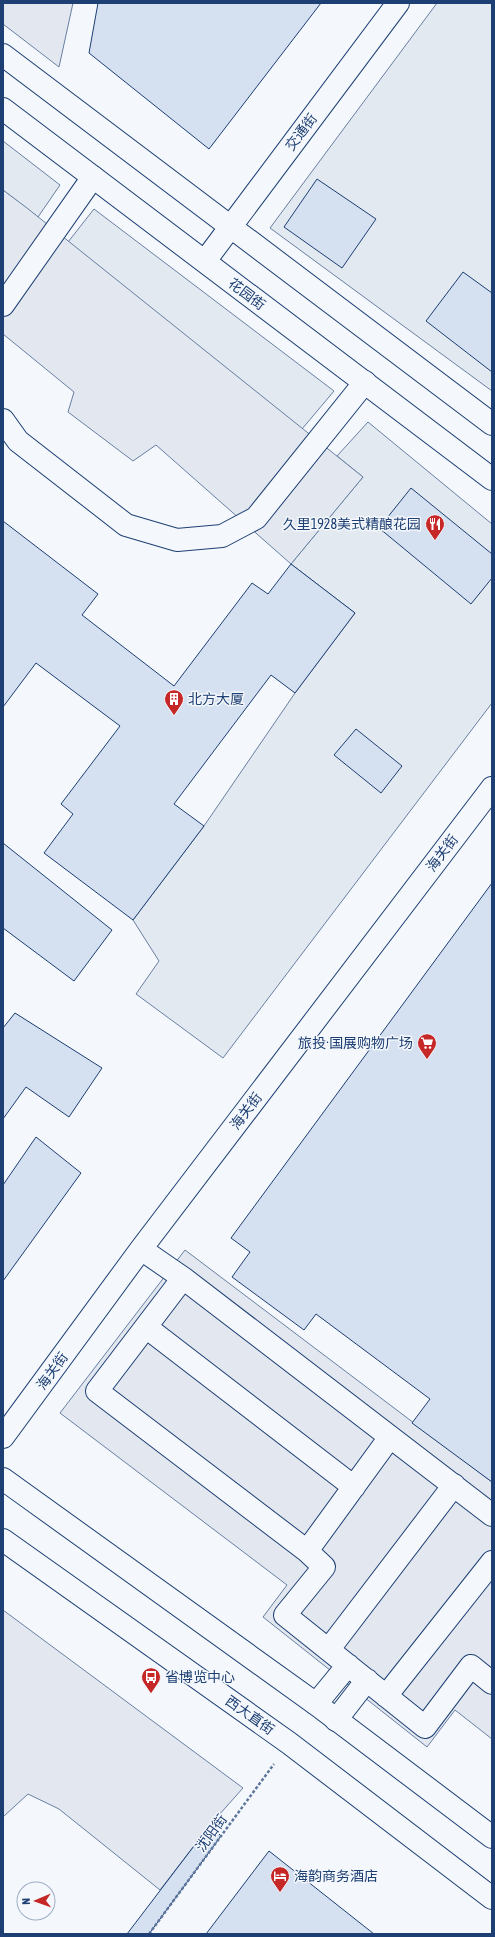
<svg xmlns="http://www.w3.org/2000/svg" width="495" height="1937" font-family="'Asap Condensed','Noto Sans SC',sans-serif">
  <style>
    .green { fill: #e3e9f0; stroke: #687fa3 }
    .parking { fill: #e3e8f0; stroke: #687fa3 }
    .building { fill: #d5e0f0; stroke: #1d3f73 }
    .lines { fill: none; stroke-linecap: round; stroke-linejoin: round }
    .minor-casing { stroke: #1d3f73; stroke-width: 24 }
    .major-casing { stroke: #1d3f73; stroke-width: 24 }
    .path { stroke: #5e769c; stroke-width: 2.5; stroke-dasharray: 3 2; stroke-linecap: butt }
    .minor { stroke: #f4f7fb; stroke-width: 22 }
    .major { stroke: #f4f7fb; stroke-width: 22 }
    .labels { text-anchor: middle; stroke-width: 3; stroke-linejoin: round; paint-order: stroke }
    .street-label { font-size: 14px; fill: #1d3f73; stroke: #f4f7fb }
    .poi-label { font-size: 14px; fill: #1d3f73; stroke: #f4f7fb; text-anchor: start }
  </style>
  <rect width="100%" height="100%" fill="#f4f7fb"/>
  <path class="green" d="M437,3H492V391L270,228Z
    M3,141L60,185L38,217L3,190Z
    M94,209L334,391L302,429L68,242Z
    M368,422L492,524V703L223,1058L136,994L159,961L133,920L204,826L295,693L355,613L291,564L363,477L337,456Z"/>
  <path class="parking" d="M3,3H73L59,67L3,24Z
    M3,190L27,208L363,477L291,564L156,445L133,461L68,412L74,392L3,334Z
    M185,1250L492,1482V1739L455,1710L427,1747L263,1617L287,1585L60,1413Z
    M3,1610L243,1788L210,1825L160,1890L59,1809L28,1794L3,1817Z"/>
  <path class="building" d="M98,3H321L209,149L89,53Z
    M317,179L376,219L342,268L284,227Z
    M463,272L492,293V372L426,321Z
    M411,488L492,554V578L471,604L379,528Z
    M3,521L98,594L82,615L174,686L252,583L268,594L291,564L355,613L295,693L271,675L174,804L204,826L133,920L44,853L73,814L61,804L120,726L36,663L3,707Z
    M356,729L402,766L381,793L334,755Z
    M3,843L112,930L74,981L3,928Z
    M492,883V1482L412,1423L430,1399L316,1314L304,1330L232,1277L250,1252L231,1238Z
    M15,1013L102,1068L69,1117L26,1087L3,1119V1028Z
    M36,1137L81,1173L3,1281V1185Z
    M210,1825L221,1836L149,1934H127Z
    M269,1851L374,1934H206Z"/>
  <g class="lines">
    <g class="minor-casing">
      <path id="minor" d="M205,261L398,3
        M3,305L93,177
        M3,420L18,441L126,525L177,540L222,536L256,518L365,382
        M141,1249L183,1278L492,1515
        M183,1278L97,1391L307,1551L390,1437
        M146,1327L354,1487
        M3,1437L141,1249L492,788
        M307,1551L324,1567L285,1615L425,1727L471,1666L492,1683
        M329,1649L454,1485
        M386,1696L492,1562
        M316,1704L348,1665
        M336,1720L367,1680"/>
    </g>
    <g class="major-casing">
      <path id="major" d="M3,55L492,424
        M3,109L492,479
        M3,1479L316,1704L492,1837
        M3,1540L289,1743L492,1898"/>
    </g>
    <path class="path" d="M149,1934L274,1764"/>
    <use href="#minor" class="minor"/>
    <use href="#major" class="major"/>
  </g>
  <defs>
    <g id="restaurant-pin" transform="scale(1)"><path d="M0 17L-7.5 6A9.5 9.5 0 1 1 7.5 6Z" fill="#c62828" stroke="#f4f7fb"/><path d="M-5-6h1v4h1v-4h1v4h1v-4h1v5L-1.5 .5V6h-2V.5L-5-1ZM5-6V6H3V1.5H1.5Q1.5-4 5-6Z" fill="#fff"/></g>
    <g id="building-pin" transform="scale(1)"><path d="M0 17L-7.5 6A9.5 9.5 0 1 1 7.5 6Z" fill="#c62828" stroke="#f4f7fb"/><path d="M-4-6H4V6H1V3H-1V6H-4ZM-2.5-4.3h1.7v1.8h-1.7ZM.8-4.3h1.7v1.8H.8ZM-2.5-1h1.7V.8h-1.7ZM.8-1h1.7V.8H.8Z" fill="#fff"/></g>
    <g id="supermarket-pin" transform="scale(1)"><path d="M0 17L-7.5 6A9.5 9.5 0 1 1 7.5 6Z" fill="#c62828" stroke="#f4f7fb"/><path d="M-6-5.5h2.5l.6 2H6L4.5 2H-2.5L-4.4-4H-6ZM-1.5 3.2a1.3 1.3 0 1 0 .1 0ZM3 3.2a1.3 1.3 0 1 0 .1 0Z" fill="#fff"/></g>
    <g id="bus-pin" transform="scale(1)"><path d="M0 17L-7.5 6A9.5 9.5 0 1 1 7.5 6Z" fill="#c62828" stroke="#f4f7fb"/><path d="M-5-6H5V4H4V6H2V4H-2V6H-4V4H-5ZM-3.5-4V0h7V-4ZM-3.5 1.2v1.5H-2V1.2ZM2 1.2v1.5H3.5V1.2Z" fill="#fff"/></g>
    <g id="hotel-pin" transform="scale(1)"><path d="M0 17L-7.5 6A9.5 9.5 0 1 1 7.5 6Z" fill="#c62828" stroke="#f4f7fb"/><path d="M-6-4.5h1.5V1H6V5H4.5V3h-9V5H-6ZM-4 0a1.8 1.8 0 1 1 3.6 0ZM.5 0V-2.5h3Q6-2.5 6 0Z" fill="#fff"/></g>
  </defs>
  <g fill-rule="evenodd">
    <use href="#restaurant-pin" x="435" y="524"/>
    <use href="#building-pin" x="174" y="699"/>
    <use href="#supermarket-pin" x="427" y="1043"/>
    <use href="#bus-pin" x="151" y="1677"/>
    <use href="#hotel-pin" x="280" y="1876"/>
  </g>
  <g class="labels">
    <g class="street-label">
      <text transform="translate(301 132) rotate(-53)" y="5">交通街</text>
      <text transform="translate(247 294) rotate(37)" y="5">花园街</text>
      <text transform="translate(442 853) rotate(-53)" y="5">海关街</text>
      <text transform="translate(246 1111) rotate(-53)" y="5">海关街</text>
      <text transform="translate(52 1371) rotate(-54)" y="5">海关街</text>
      <text transform="translate(250 1715) rotate(35)" y="5">西大直街</text>
      <text transform="translate(211 1833) rotate(-54)" y="5">沈阳街</text>
    </g>
    <g class="poi-label">
      <text x="421" y="529" text-anchor="end">久里1928美式精酿花园</text>
      <text x="188" y="704">北方大厦</text>
      <text x="413" y="1048" text-anchor="end">旅投·国展购物广场</text>
      <text x="165" y="1682">省博览中心</text>
      <text x="294" y="1881">海韵商务酒店</text>
    </g>
  </g>
  <rect width="495" height="1937" fill="none" stroke="#1d3f73" stroke-width="8"/>
  <g transform="translate(36 1901) rotate(268)"><circle r="19" fill="#f4f7fb" stroke="#9eadc5"/>
  <path d="M0-3L7 15L0 10L-7 15Z" fill="#c62828"/>
  <text y="-6" font-size="11" font-weight="bold" text-anchor="middle" fill="#1d3f73">N</text>
  </g>
</svg>
